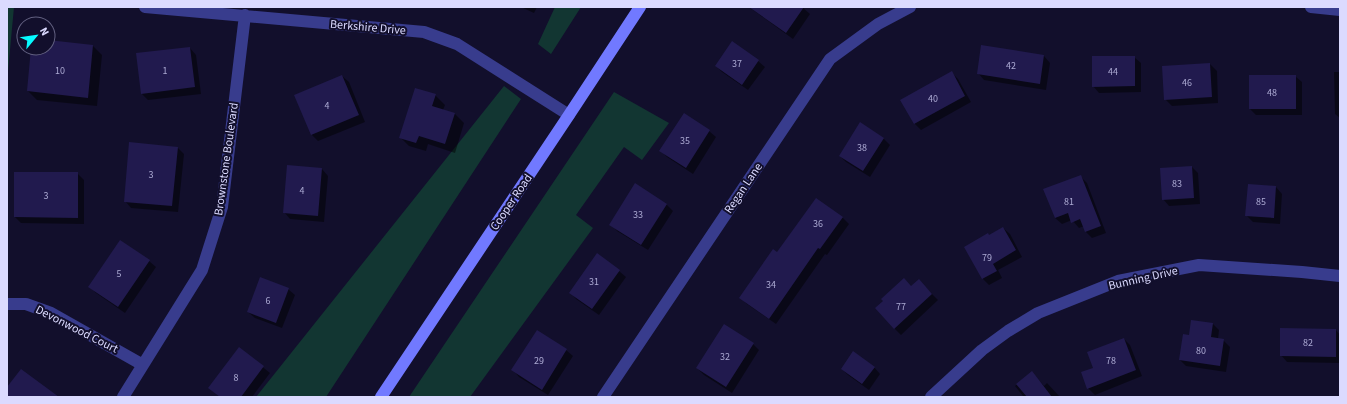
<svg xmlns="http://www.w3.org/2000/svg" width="1347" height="404" font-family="'Source Sans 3',sans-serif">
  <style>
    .green { fill: #123632 }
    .shadow { fill: #0007 }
    .building { fill: #211a4e }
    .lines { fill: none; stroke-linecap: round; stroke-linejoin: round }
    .street { stroke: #383c8d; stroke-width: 12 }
    .secondary { stroke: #7179ff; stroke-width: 12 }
    .labels { text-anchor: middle; stroke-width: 4; stroke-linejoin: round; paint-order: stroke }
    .number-label { font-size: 10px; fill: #acaad3 }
    .street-label { font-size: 12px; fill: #dbdaff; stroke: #120f2c }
  </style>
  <rect width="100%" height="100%" fill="#120f2c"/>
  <path class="green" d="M7,7H14L7,82Z
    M555,7H581L551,54L538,44Z
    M504,86L521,99L326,397H256Z
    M614,92L669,123L642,160L624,147L576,215L593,228L470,397H409Z"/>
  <path class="shadow" d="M521,7H537L534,13Z
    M749,7H802L810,14L793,39Z
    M48,41L93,46L102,55L97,106L37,100L28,91L32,48H48Z
    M982,46L1044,56L1050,63L1046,90L984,80L978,73Z
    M190,48L196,55L201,94L148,100L141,93Z
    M1134,57L1141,63V92L1099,93L1093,86Z
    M758,61L765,67L748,90L722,72L716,66Z
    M1210,64L1217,71L1218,103L1172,106L1165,99L1163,67Z
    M951,72L958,79L971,102L921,130L914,123Z
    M1334,72H1340V118L1335,114Z
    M342,76L349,82L365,122L318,141L312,135L295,95Z
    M1295,76L1302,82V115H1256L1250,109Z
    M435,95L445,105L443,110L455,114L464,123L455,153L428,144L426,151L409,146L400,137Z
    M860,124L884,139L890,145L870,177L846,162L840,156Z
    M709,131L716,137L693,174L667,157L661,151Z
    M177,147L184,154L178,212L131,208L125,201Z
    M1192,167L1198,173L1200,204L1169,206L1163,199Z
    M322,169L328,176L324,222L290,219L284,212Z
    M77,173L84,180V224L21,223L15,217Z
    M1080,176L1087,183L1106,233L1092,238L1086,232L1084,226L1079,228L1072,220L1062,224L1055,218Z
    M1276,187L1282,194L1280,224L1253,222L1247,216Z
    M816,199L843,218L849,224L827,255L825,254L776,324L747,304L741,298L777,253Z
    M666,204L673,211L648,250L617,231L611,224Z
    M1003,228L1010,234L1022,257L998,270L1002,278L989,285L983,279L989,236Z
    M120,241L149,261L156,267L125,313L96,293L89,286Z
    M619,271L626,277L599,315L576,299L570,292Z
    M911,287H925L938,300L901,335L894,328Z
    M288,289L295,295L282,328L255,318L248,312Z
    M1213,324L1219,330L1218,339L1223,340L1230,347L1226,372L1186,366L1180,360L1190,337Z
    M1336,330L1340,335V363L1287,362L1281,355Z
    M537,331L566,350L573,356L548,395L519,377L513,370Z
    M1124,339L1130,345L1142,376L1095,395L1088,388L1094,368Z
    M753,344L759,350L732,393L704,375L697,368Z
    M239,348L270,373L252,397H220L209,388Z
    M874,367L880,374L869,390L848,375L842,369Z
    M1032,373L1044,386L1047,383L1060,397H1022L1023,396L1015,386Z"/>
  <path class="building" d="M749,7H804L786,33Z
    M48,40L93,45L88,98L27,91L31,48H48Z
    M732,41L759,60L742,85L715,66Z
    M981,45L1044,55L1040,84L977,74Z
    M190,47L195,87L141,94L136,53Z
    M1092,56H1135V86L1092,87Z
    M1210,63L1212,97L1164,100L1162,66Z
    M952,71L965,96L914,124L900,100Z
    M342,75L359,115L311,135L294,95Z
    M1249,75H1296V109H1249Z
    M415,88L436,94L432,106L455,113L445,144L419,136L416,143L399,138Z
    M684,113L710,130L686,168L659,151Z
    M860,122L884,138L863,171L839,156Z
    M129,142L178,147L172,206L124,202Z
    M287,165L322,168L318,216L283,213Z
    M1192,166L1194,198L1162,200L1160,168Z
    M14,172H78V218L14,217Z
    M1081,175L1101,226L1085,232L1080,219L1071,223L1068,213L1055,218L1043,189Z
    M635,183L667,204L641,245L609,225Z
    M1248,184L1276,186L1274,218L1245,216Z
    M816,198L843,217L820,249L818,248L769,319L739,298L773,249L777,252Z
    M1003,227L1016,250L993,264L997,271L982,279L964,247L988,233L989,235Z
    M120,240L150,260L118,307L88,287Z
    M597,253L620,270L592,309L569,293Z
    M260,277L289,288L276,323L247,312Z
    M904,278L911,286L919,279L932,294L894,329L875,308L883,301L881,299Z
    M1191,320L1213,323L1211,337L1224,339L1220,366L1179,360L1183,334L1189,335Z
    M724,324L754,343L726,387L696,368Z
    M1280,328L1336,329V357L1280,356Z
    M537,330L567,349L542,390L511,370Z
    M1124,338L1136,370L1087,389L1081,372L1093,368L1087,352Z
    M239,347L264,366L241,397H220L208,388Z
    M853,351L875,367L862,384L841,369Z
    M21,369L59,397H7V387Z
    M1032,371L1052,397H1027L1016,384Z"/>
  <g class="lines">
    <path class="street" d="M145,7L424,32L457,44L569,115
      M1311,7L1340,10
      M7,304H26L51,313L143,365
      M123,397L202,270L222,207L245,15
      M603,397L830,59L878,24L910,7
      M931,397L982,350L1008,331L1038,313L1118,281L1199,265L1302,272L1340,276"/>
    <path class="secondary" d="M381,397L569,115L640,7"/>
  </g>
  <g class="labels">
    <g class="number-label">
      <text x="737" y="67">37</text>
      <text x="1011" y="69">42</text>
      <text x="60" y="74">10</text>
      <text x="165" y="74">1</text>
      <text x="1113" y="75">44</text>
      <text x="1187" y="86">46</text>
      <text x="1272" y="96">48</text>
      <text x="933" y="102">40</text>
      <text x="327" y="109">4</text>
      <text x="685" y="144">35</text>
      <text x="862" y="151">38</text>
      <text x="151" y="178">3</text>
      <text x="1177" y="187">83</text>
      <text x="302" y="194">4</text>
      <text x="46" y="199">3</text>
      <text x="1069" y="205">81</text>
      <text x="1261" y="205">85</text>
      <text x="638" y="218">33</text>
      <text x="818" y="227">36</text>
      <text x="987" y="261">79</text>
      <text x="119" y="277">5</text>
      <text x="594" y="285">31</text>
      <text x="771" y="288">34</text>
      <text x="268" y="304">6</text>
      <text x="901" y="310">77</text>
      <text x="1308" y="346">82</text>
      <text x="1201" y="354">80</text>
      <text x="725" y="360">32</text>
      <text x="539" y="364">29</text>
      <text x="1111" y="364">78</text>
      <text x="236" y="381">8</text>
    </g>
    <g class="street-label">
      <text transform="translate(368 27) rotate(5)" y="4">Berkshire Drive</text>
      <text transform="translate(226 159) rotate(-82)" y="4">Brownstone Boulevard</text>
      <text transform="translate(743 188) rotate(-56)" y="4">Regan Lane</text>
      <text transform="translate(511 202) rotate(-56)" y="4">Cooper Road</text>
      <text transform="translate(1143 278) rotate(-13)" y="4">Bunning Drive</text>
      <text transform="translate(77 329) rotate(27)" y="4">Devonwood Court</text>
    </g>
  </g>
  <rect width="1347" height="404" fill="none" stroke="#dbdaff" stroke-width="16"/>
  <g transform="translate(36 36) rotate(61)"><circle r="19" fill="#120f2c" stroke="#626080"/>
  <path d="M0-3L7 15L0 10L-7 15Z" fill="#06faff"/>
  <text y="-6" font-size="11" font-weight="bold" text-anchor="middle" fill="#dbdaff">N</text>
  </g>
</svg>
